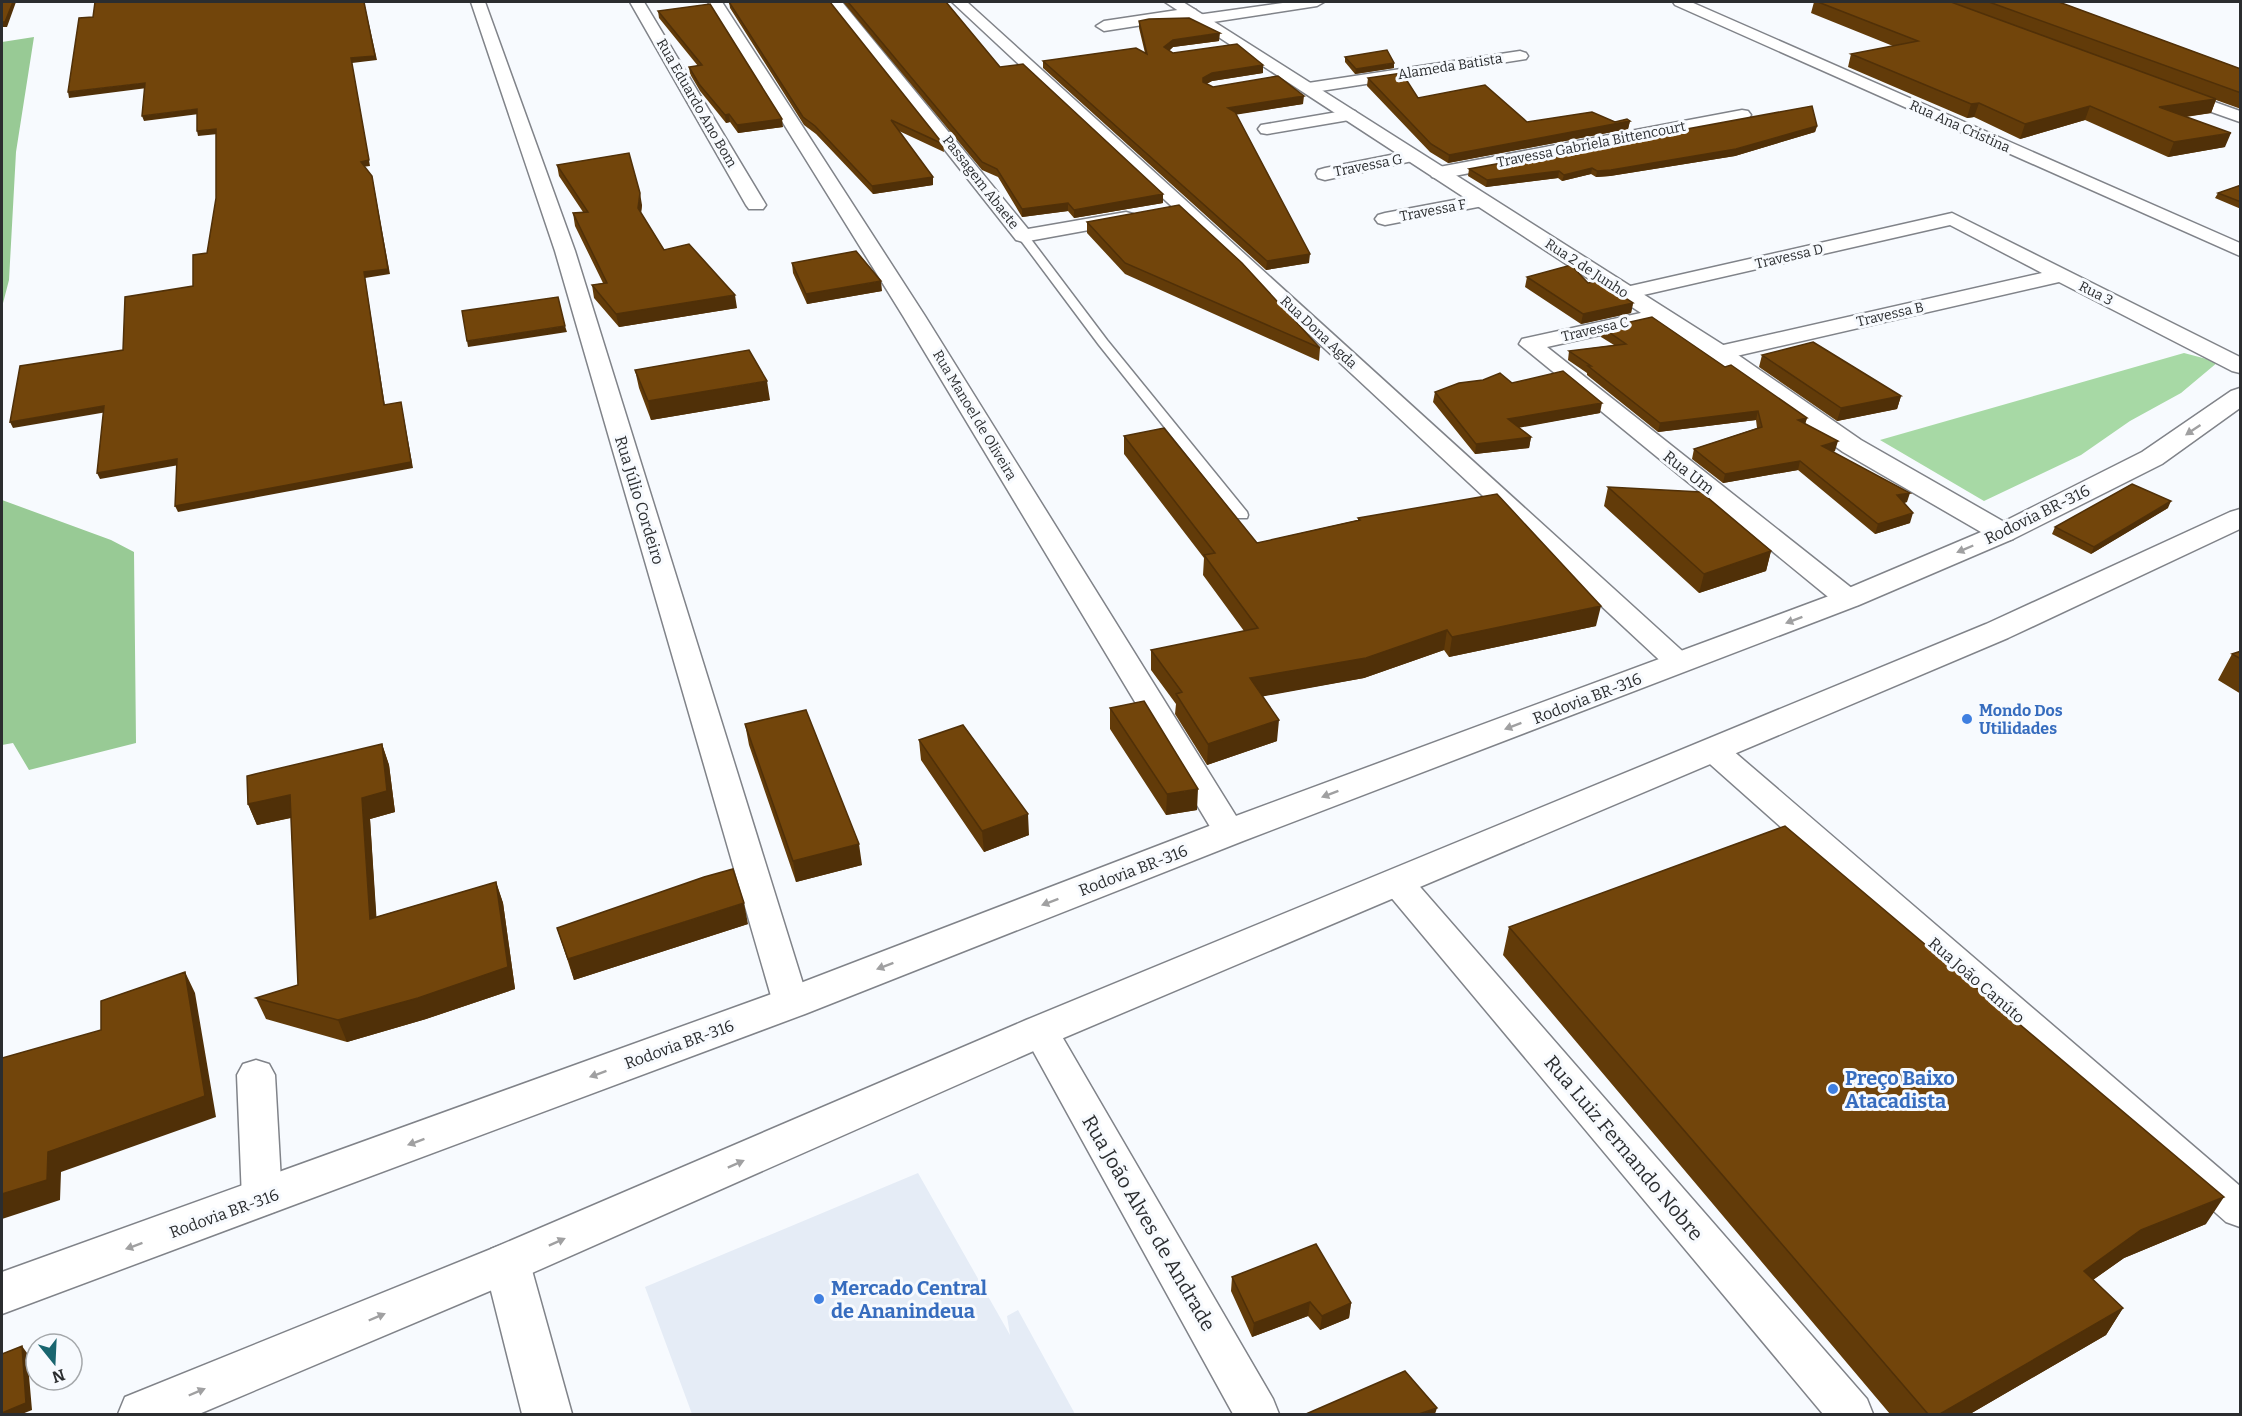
<svg xmlns="http://www.w3.org/2000/svg" width="2242" height="1416" font-family="Bitter,serif">
  <style>
    .built { fill: #e5ecf6 }
    .green { fill: #a7d9a5 }
    .forest { fill: #98ca95 }
    .lines { fill: none; stroke-linecap: round; stroke-linejoin: round }
    .lane-casing { stroke: #808389; stroke-width: 3 }
    .street-casing { stroke: #808389; stroke-width: 3 }
    .secondary-casing { stroke: #808389; stroke-width: 3 }
    .highway-casing { stroke: #808389; stroke-width: 3 }
    .lane { fill: #fff; fill-rule: evenodd }
    .street { fill: #fff; fill-rule: evenodd }
    .secondary { fill: #fff; fill-rule: evenodd }
    .highway { fill: #fff; fill-rule: evenodd }
    .wall { fill: #623b09 }
    .shaded-wall { fill: #503008 }
    .building { fill: #72450b; stroke: #503008; stroke-width: 1.5 }
    .oneway { fill: #a0a0a1 }
    .shop-dot { fill: #3f7fe0; stroke: #f7fafe; stroke-width: 2 }
    .labels { text-anchor: middle; stroke-width: 6; stroke-linejoin: round; paint-order: stroke }
    .far-street-label { font-size: 14px; fill: #2b2d2f; stroke: #f7fafe }
    .street-label { font-size: 16px; fill: #2b2d2f; stroke: #f7fafe }
    .shop-label { font-size: 16px; font-weight: bold; fill: #366cbe; stroke: #f7fafe; text-anchor: start }
    .near-shop-label { font-size: 20px; font-weight: bold; fill: #366cbe; stroke: #f7fafe; text-anchor: start }
    .near-street-label { font-size: 20px; fill: #2b2d2f; stroke: #f7fafe }
  </style>
  <rect width="100%" height="100%" fill="#f7fafe"/>
  <path class="built" d="M918,1173L1010,1335L1007,1316L1018,1310L1075,1414H692L645,1287Z"/>
  <path class="green" d="M2184,353L2218,362L2181,393L2130,421L2081,455L1984,501L1880,440Z"/>
  <path class="forest" d="M34,37L16,152L9,280L2,307V42Z
    M2,500L111,540L134,552L136,743L29,770L13,743L2,745Z"/>
  <g class="lines">
    <g class="lane-casing">
      <path id="lane" d="M1019,234H1027L1107,340L1247,512L1248,515L1247,518H1237L1099,345L1019,238Z"/>
    </g>
    <g class="street-casing">
      <path id="street" d="M471,2H485L575,251L809,1003L804,1013L791,1017L778,1013L773,1003L555,251Z
        M630,2H644L766,205L763,209H749L746,205Z
        M708,2H722L925,316L1246,832L1242,840L1230,843L1218,840L903,316Z
        M828,2H842L1028,229L1126,212L1133,214L1136,218L1133,222L1023,242L1016,240Z
        M952,2H967L1689,657L1694,663L1689,669L1679,672L1669,669Z
        M1290,2H1324L1317,6L1200,24L1195,22L1194,17L1104,31L1096,26L1104,21L1191,8L1196,10L1197,15Z
        M1673,2H1691L2240,243V256L1675,5Z
        M1520,51L1526,53L1528,56L1526,59L1308,93L1300,88L1308,83Z
        M2175,88L2240,111V122L2169,97L2167,93Z
        M1349,110L1355,111L1358,115L1355,119L1267,134L1261,133L1258,129L1261,125L1267,124Z
        M1742,110L1748,111L1751,115L1748,119L1439,179L1432,177L1430,173L1432,169L1439,167Z
        M1411,151L1417,152L1420,156L1417,160L1325,180L1318,178L1316,174L1318,170L1325,168Z
        M1481,195L1488,197L1491,201L1488,205L1385,225L1378,223L1375,219L1378,215L1385,213Z
        M1952,213L2240,357V373L2232,371L2059,282L1719,360L1711,358L1708,353L1711,348L1719,346L2042,273L1950,225L1626,299L1619,297L1615,293L1619,289L1626,287Z
        M1659,309L1667,310L1670,315L1667,320L1547,347L1858,593L1862,599L1858,605L1848,607L1838,605L1519,344L1522,339Z
        M1713,740L1724,743L2240,1186V1227L2226,1222L1702,757L1698,750L1702,743Z
        M1396,869L1408,873L1867,1399L1873,1414H1823L1384,889L1379,881L1384,873Z
        M1040,1017L1053,1021L1273,1399L1279,1414H1233L1022,1031L1027,1021Z
        M256,1060L269,1064L275,1075L282,1199L276,1211L262,1216L248,1211L242,1199L237,1075L243,1064Z"/>
    </g>
    <g class="secondary-casing">
      <path id="secondary" d="M1165,2H1183L1728,348L1861,440L2013,527L2017,533L2013,539L2003,542L1993,539L1843,452L1710,358Z
        M507,1243L523,1249L530,1263L572,1414H522L484,1263L491,1249Z"/>
    </g>
    <g class="highway-casing">
      <path id="highway" d="M2240,388V408L2162,464L2013,539L1859,605L1243,841L805,1014L2,1314V1272L777,992L1217,823L1837,593L1993,527L2142,452L2231,391Z
        M2240,509V529L2008,638L1054,1042L523,1277L199,1414H118L125,1397L491,1249L1026,1020L1986,624L2230,512Z"/>
    </g>
    <use href="#lane" class="lane"/>
    <use href="#street" class="street"/>
    <use href="#secondary" class="secondary"/>
    <use href="#highway" class="highway"/>
  </g>
  <path class="wall" d="M729,2L943,144L944,152L899,131L933,177V185L873,194L816,134L804,125L730,8Z
    M843,2H946L1000,67L1163,203L1074,218L1068,211L1022,217L998,177L982,170Z
    M1814,2H2059L2241,69V109L2216,100L2211,113L2186,117L2225,147L2168,157L2085,120L2020,139L1974,117L1967,118L1848,67L1851,54L1893,46L1811,13Z
    M658,11L783,127L738,133L730,122L726,123L700,91L690,74L689,67L698,66L659,18Z
    M1139,21L1219,41L1173,47L1169,51L1173,53L1263,65V73L1212,81L1206,84L1213,87L1303,104L1236,114L1309,263L1266,270L1043,68V61L1145,53L1139,28Z
    M1345,57L1394,68L1355,74L1345,62Z
    M1368,78L1418,98L1527,122L1630,121L1628,129L1448,163L1430,152L1367,86Z
    M1817,126L1815,132L1735,156L1610,176L1596,177L1591,174L1562,181L1558,178L1486,187L1468,176L1469,169Z
    M557,165L642,205L641,213L664,250L737,308L619,327L594,298L592,285L603,283L575,226L573,213L583,212L559,176Z
    M2241,185V209L2215,198L2218,193Z
    M1087,222L1320,348L1319,361L1125,274L1087,233Z
    M792,263L882,291L807,304L793,273Z
    M1527,277L1588,283L1633,303L1631,313L1581,324L1525,287Z
    M1603,328L1725,367L1807,418L1805,424L1835,451L1833,452L1907,502L1904,503L1910,523L1875,534L1798,470L1723,483L1692,459L1694,449L1757,428L1756,420L1658,432L1587,375V373L1568,360L1569,351L1614,345L1601,337Z
    M1762,355L1901,396L1897,409L1837,421L1759,367Z
    M635,370L770,400L651,420L639,388Z
    M1512,383L1600,413L1519,427L1531,437L1529,448L1475,454L1433,402L1435,392Z
    M1124,436L1257,543L1358,520V518L1596,626L1449,657L1444,650L1364,678L1262,696L1277,741L1207,765L1175,714L1176,704L1151,670V650L1244,631L1203,575L1204,558L1124,454Z
    M1608,487L1771,551L1766,571L1699,593L1604,506Z
    M2168,508L2091,554L2052,534L2055,527Z
    M2241,651V694L2218,680L2232,654Z
    M1110,708L1197,810L1166,815L1110,729Z
    M745,724L862,865L796,882L749,745Z
    M919,740L1029,835L984,852L921,760Z
    M382,744L389,765L395,812L370,819L376,917L496,882L503,903L515,989L426,1019L347,1042L266,1019L256,998L298,985L291,818L257,825L248,804Z
    M748,924L574,980L557,928Z
    M1509,927L2206,1224L2124,1258L2093,1280L2123,1308L2106,1335L1970,1414H1890L1503,955Z
    M1232,1277L1351,1303L1349,1318L1320,1330L1308,1316L1252,1337L1231,1291Z"/>
  <path class="shaded-wall" d="M13,2H16L7,27H2V22Z
    M364,2L377,60L352,63L370,166L362,167L361,162L351,58Z
    M1220,33L1219,41L1173,47L1164,55V47L1173,40Z
    M1394,63V68L1355,74L1356,69Z
    M1263,65V73L1212,81L1203,86V78L1212,73Z
    M145,83L147,88L69,98L68,92Z
    M1304,96L1303,104L1228,116V108Z
    M2216,99L2211,113L2153,121L2159,107Z
    M1979,103L1974,117L1967,118L1971,104Z
    M2090,106L2085,120L2020,139L2025,124Z
    M197,109L199,114L144,121L142,116Z
    M729,114L730,122L726,123L725,115Z
    M782,119L783,127L738,133L737,125Z
    M1630,121L1628,129L1448,163L1449,155Z
    M1817,126L1815,132L1735,156L1610,176L1596,177L1597,171Z
    M216,129L218,134L198,136L197,131Z
    M2231,133L2225,147L2168,157L2174,142Z
    M1592,168L1591,174L1562,181L1564,175Z
    M1559,171L1558,178L1486,187L1487,180Z
    M372,176L390,274L365,278L386,412L384,405L364,272Z
    M933,177V185L873,194L872,186Z
    M640,193L642,205L640,220L638,208Z
    M1163,194V203L1074,218V210Z
    M1068,203V211L1022,217V209Z
    M1310,254L1309,263L1266,270L1267,261Z
    M881,281L882,291L807,304L806,294Z
    M735,295L737,308L619,327L616,314Z
    M1633,303L1631,313L1581,324L1583,314Z
    M565,326L567,332L468,347L467,341Z
    M767,381L770,400L651,420L648,401Z
    M1901,396L1897,409L1837,421L1841,408Z
    M401,402L413,468L178,512L175,506Z
    M1602,403L1600,413L1507,430L1508,419Z
    M104,406L107,412L13,428L10,422Z
    M1758,411L1756,420L1658,432L1660,423Z
    M1807,418L1804,427L1798,420Z
    M1531,437L1529,448L1475,454L1476,444Z
    M1838,441L1835,451L1819,455L1822,446Z
    M177,459L179,465L100,479L97,473Z
    M1800,461L1798,470L1723,483L1725,474Z
    M1910,493L1907,502L1894,505L1897,495Z
    M2171,501L2168,508L2091,554L2094,547Z
    M1913,513L1910,523L1875,534L1878,524Z
    M1771,551L1766,571L1699,593L1704,574Z
    M1601,606L1596,626L1449,657L1452,637Z
    M1447,630L1444,650L1364,678L1249,699L1250,678Z
    M1279,720L1277,741L1207,765L1208,744Z
    M382,744L389,765L395,812L370,819L378,940L370,919L362,798Z
    M1198,789L1197,810L1166,815L1167,794Z
    M290,795L299,816L257,825L248,804Z
    M1028,814L1029,835L984,852L982,831Z
    M859,844L862,865L796,882L793,861Z
    M496,882L503,903L515,989L426,1019L347,1042L338,1020Z
    M744,903L748,924L574,980L568,959Z
    M185,972L195,993L216,1117L61,1172L60,1200L2,1219V1194Z
    M2224,1197L2206,1224L2124,1258L2067,1298L2084,1271L2141,1230Z
    M1310,1302L1308,1316L1252,1337L1254,1323Z
    M1351,1303L1349,1318L1320,1330L1322,1316Z
    M2123,1308L2106,1335L1970,1414H1940Z
    M22,1346L27,1353L32,1410L22,1414H2Z
    M1437,1408L1435,1414H1419Z"/>
  <path class="building" d="M2,2H13L5,22H2Z
    M95,2H364L375,56L351,58L369,160L361,162L372,176L388,269L364,272L384,405L401,402L411,462L175,506L177,459L97,473L104,406L10,422L20,366L123,350L125,297L193,286V255L207,253L216,198V129L197,131V109L142,116L145,83L68,92L79,18L93,17Z
    M729,2H830L943,144L891,120L933,177L872,186L815,126L803,117Z
    M848,2H946L1000,67L1023,64L1163,194L1074,210L1068,203L1022,209L997,169L982,162Z
    M1818,2H1951L2216,99L2159,107L2231,133L2174,142L2090,106L2025,124L1979,103L1971,104L1851,54L1918,41Z
    M1989,2H2059L2241,69V93Z
    M710,4L782,119L737,125L729,114L725,115L699,84L689,67L702,65L658,11Z
    M1189,18L1220,33L1173,40L1164,47L1173,53L1237,44L1263,65L1212,73L1203,78V82L1213,87L1278,76L1304,96L1228,108L1235,112L1310,254L1267,261L1043,61L1136,48L1147,54L1139,21L1149,19Z
    M1387,50L1394,63L1356,69L1345,57Z
    M1402,73L1418,98L1485,85L1527,122L1592,112L1615,122L1627,119L1630,121L1449,155L1431,144L1368,78Z
    M1812,106L1817,126L1736,149L1611,170L1597,171L1592,168L1564,175L1559,171L1487,180L1469,169Z
    M629,153L640,193L638,208L664,250L689,244L735,295L616,314L592,285L607,283L573,213L588,212L557,165Z
    M2241,185V202L2218,193Z
    M1179,205L1242,263L1320,348L1125,263L1087,222Z
    M856,251L881,281L806,294L792,263Z
    M1571,265L1588,283L1600,281L1633,303L1583,314L1527,277Z
    M558,297L565,326L467,341L462,311Z
    M1652,317L1725,367L1731,365L1807,418L1798,420L1838,441L1822,446L1910,493L1897,495L1913,513L1878,524L1800,461L1725,474L1694,449L1762,427L1758,411L1660,423L1588,366H1591L1569,351L1626,344L1603,328Z
    M1813,342L1901,396L1841,408L1762,355Z
    M749,350L767,381L648,401L635,370Z
    M1563,371L1602,403L1508,419L1531,437L1476,444L1435,392L1459,383L1483,380L1500,373L1512,383Z
    M1164,428L1257,543L1360,520L1358,518L1497,494L1601,606L1452,637L1447,630L1366,658L1250,678L1279,720L1208,744L1176,694L1182,692L1151,650L1258,628L1204,555L1215,553L1124,436Z
    M2132,484L2171,501L2094,547L2055,527Z
    M1608,487L1701,492L1771,551L1704,574Z
    M2241,651V659L2232,654Z
    M1144,701L1198,789L1167,794L1110,708Z
    M806,710L859,844L793,861L745,724Z
    M963,725L1028,814L982,831L919,740Z
    M382,744L387,791L362,798L370,919L496,882L508,967L418,998L338,1020L256,998L298,985L290,795L248,804L247,776Z
    M1785,826L2224,1197L2141,1230L2084,1271L2123,1308L1940,1414H1928L1509,927Z
    M733,869L744,903L568,959L557,928L704,877Z
    M185,972L205,1096L48,1152L47,1180L2,1194V1058L101,1030V1001Z
    M1316,1244L1351,1303L1322,1316L1310,1302L1254,1323L1232,1277Z
    M22,1346L26,1403L2,1413V1354Z
    M1405,1371L1437,1408L1419,1414H1306Z"/>
  <defs><path id="oneway-solid" d="M-6-.8H1V-3.2L6.5 0L1 3.2V.8H-6Z" transform="scale(1.5)"/></defs>
  <g class="oneway">
    <use href="#oneway-solid" transform="translate(2193 430) rotate(146)"/>
    <use href="#oneway-solid" transform="translate(1965 549) rotate(157)"/>
    <use href="#oneway-solid" transform="translate(1794 620) rotate(159)"/>
    <use href="#oneway-solid" transform="translate(1513 726) rotate(159)"/>
    <use href="#oneway-solid" transform="translate(1330 794) rotate(159)"/>
    <use href="#oneway-solid" transform="translate(1050 902) rotate(159)"/>
    <use href="#oneway-solid" transform="translate(885 966) rotate(159)"/>
    <use href="#oneway-solid" transform="translate(598 1074) rotate(160)"/>
    <use href="#oneway-solid" transform="translate(416 1142) rotate(160)"/>
    <use href="#oneway-solid" transform="translate(736 1164) rotate(-24)"/>
    <use href="#oneway-solid" transform="translate(557 1242) rotate(-24)"/>
    <use href="#oneway-solid" transform="translate(134 1246) rotate(160)"/>
    <use href="#oneway-solid" transform="translate(377 1317) rotate(-23)"/>
    <use href="#oneway-solid" transform="translate(197 1392) rotate(-23)"/>
  </g>
  <g class="shop-dot">
    <circle cx="1967" cy="719" r="6"/>
    <circle cx="1833" cy="1089" r="6"/>
    <circle cx="819" cy="1299" r="6"/>
  </g>
  <g class="labels">
    <g class="far-street-label">
      <text transform="translate(1450 66) rotate(-9)" y="5">Alameda Batista</text>
      <text transform="translate(697 103) rotate(60)" y="5">Rua Eduardo Ano Bom</text>
      <text transform="translate(1960 126) rotate(24)" y="5">Rua Ana Cristina</text>
      <text transform="translate(1591 144) rotate(-11)" y="5">Travessa Gabriela Bittencourt</text>
      <text transform="translate(1368 165) rotate(-11)" y="5">Travessa G</text>
      <text transform="translate(981 182) rotate(52)" y="5">Passagem Abaete</text>
      <text transform="translate(1433 210) rotate(-11)" y="5">Travessa F</text>
      <text transform="translate(1789 256) rotate(-13)" y="5">Travessa D</text>
      <text transform="translate(1587 268) rotate(33)" y="5">Rua 2 de Junho</text>
      <text transform="translate(2096 293) rotate(27)" y="5">Rua 3</text>
      <text transform="translate(1890 314) rotate(-13)" y="5">Travessa B</text>
      <text transform="translate(1595 329) rotate(-13)" y="5">Travessa C</text>
      <text transform="translate(1319 332) rotate(43)" y="5">Rua Dona Agda</text>
      <text transform="translate(975 415) rotate(59)" y="5">Rua Manoel de Oliveira</text>
    </g>
    <g class="street-label">
      <text transform="translate(1689 472) rotate(38)" y="6">Rua Um</text>
      <text transform="translate(640 500) rotate(73)" y="6">Rua Júlio Cordeiro</text>
      <text transform="translate(2037 514) rotate(-26)" y="6">Rodovia BR-316</text>
      <text transform="translate(1587 698) rotate(-21)" y="6">Rodovia BR-316</text>
      <text transform="translate(1133 870) rotate(-21)" y="6">Rodovia BR-316</text>
      <text transform="translate(1977 980) rotate(41)" y="6">Rua João Canúto</text>
      <text transform="translate(679 1044) rotate(-20)" y="6">Rodovia BR-316</text>
      <text transform="translate(224 1213) rotate(-20)" y="6">Rodovia BR-316</text>
    </g>
    <g class="shop-label">
      <text x="1979" y="716">Mondo Dos<tspan x="1979" dy="18">Utilidades</tspan></text>
    </g>
    <g class="near-shop-label">
      <text x="1845" y="1085">Preço Baixo<tspan x="1845" dy="23">Atacadista</tspan></text>
      <text x="831" y="1295">Mercado Central<tspan x="831" dy="23">de Ananindeua</tspan></text>
    </g>
    <g class="near-street-label">
      <text transform="translate(1624 1148) rotate(50)" y="7">Rua Luiz Fernando Nobre</text>
      <text transform="translate(1149 1223) rotate(60)" y="7">Rua João Alves de Andrade</text>
    </g>
  </g>
  <rect width="2242" height="1416" fill="none" stroke="#2b2d2f" stroke-width="6"/>
  <g transform="translate(54 1362) rotate(162)"><circle r="28" fill="#f7fafe" stroke="#a5a8ab" stroke-width="1.5"/>
  <path d="M0-4.5L10 22L0 15L-10 22Z" fill="#19656f"/>
  <text y="-9" font-size="16" font-weight="bold" text-anchor="middle" fill="#2b2d2f">N</text>
  </g>
</svg>
